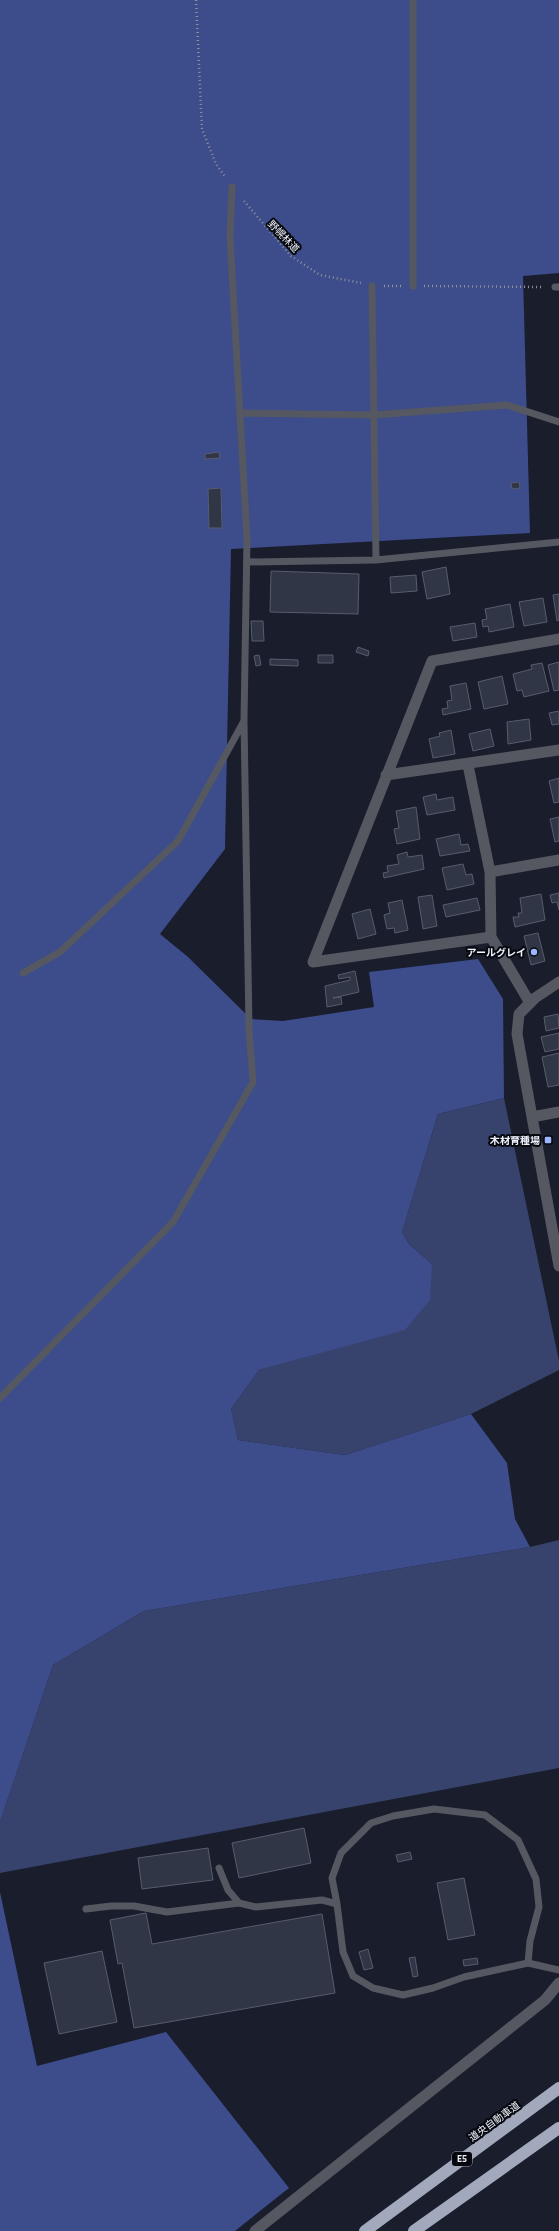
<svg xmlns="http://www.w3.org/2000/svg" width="559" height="2231" font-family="'Titillium Web','Noto Sans JP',sans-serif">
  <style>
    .green { fill: #38436d }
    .forest { fill: #3d4c8b }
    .building { fill: #313647; stroke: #575c6e }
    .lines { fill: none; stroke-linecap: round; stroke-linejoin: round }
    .path { stroke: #8d919d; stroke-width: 2.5; stroke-dasharray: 1 3; stroke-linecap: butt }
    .service { stroke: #555860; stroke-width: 7 }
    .minor { stroke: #555860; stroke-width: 11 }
    .motorway { stroke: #a2a9bd; stroke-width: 12 }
    .poi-dot { fill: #9eb4fd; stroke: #06080e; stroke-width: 1.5 }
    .labels { text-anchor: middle; stroke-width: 4; stroke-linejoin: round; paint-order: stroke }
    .shield { fill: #06080e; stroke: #a8acb5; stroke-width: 1 }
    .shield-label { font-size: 9px; font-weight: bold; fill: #eef2fc }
    .street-label { font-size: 10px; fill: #eef2fc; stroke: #06080e }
    .poi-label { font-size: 10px; font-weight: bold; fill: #eef2fc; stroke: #06080e; text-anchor: end }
  </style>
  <rect width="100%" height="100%" fill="#191d2c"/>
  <path class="green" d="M504,1098L559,1361V1370L471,1414L345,1455L238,1440L231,1409L259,1370L405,1329L432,1264L409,1244L402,1232L438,1114Z
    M559,1540V1768L0,1873V1822L53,1665L144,1611L530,1547Z"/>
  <path class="forest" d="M0,0H559V273L523,276L530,533L231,549L225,849L160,934L188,957L251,1019L283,1021L374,1007L369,972L478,959L503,999L504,1098L438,1114L402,1232L409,1244L432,1264L430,1300L405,1330L259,1370L231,1409L238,1440L345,1455L471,1414L507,1463L515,1519L530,1547L144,1611L53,1665L0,1822Z
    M0,1892L37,2066L166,2032L289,2188L235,2231H0Z"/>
  <path class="building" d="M219,452L220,458L205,459V454Z
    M519,482L520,488L512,489L511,483Z
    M221,488L222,528H209L208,489Z
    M446,567L450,594L427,599L422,572Z
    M271,571L359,574L358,614L270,612Z
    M416,575L417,591L391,593L390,577Z
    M559,594V620L557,621L553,595Z
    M543,598L547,622L524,626L519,602Z
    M510,604L514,627L489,632L488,626L483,627L482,620L487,619L485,609Z
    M251,621H263L264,641H252Z
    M475,623L477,637L453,641L450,627Z
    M358,647L369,651L368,656L356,652Z
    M259,655L261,665L256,666L254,656Z
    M318,655H333V663H318Z
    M270,659L298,660V666L270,665Z
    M559,662V690L554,691L548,665Z
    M542,663L549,691L524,697L522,690L517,691L513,674L532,669L531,665Z
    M502,676L508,704L484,709L478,682Z
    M466,683L471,709L443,715L442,709L448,708L447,701L452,700L450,686Z
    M559,711V724L552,725L549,713Z
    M529,719L531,740L508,744L507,722Z
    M490,729L494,746L473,751L469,734Z
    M451,730L455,754L433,758L429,739L440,736L439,733Z
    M559,778V802L554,803L549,781Z
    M436,794L437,800L453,797L455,810L427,815L423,797Z
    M416,807L420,839L397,844L394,829L399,828L396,811Z
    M559,817V841L555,842L550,819Z
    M459,834L461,845L468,844L470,851L440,856L436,839Z
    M407,852L408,857L422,855L424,869L384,878L383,873L388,872L387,866L399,864L397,855Z
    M463,864L466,875L472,874L474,884L447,890L442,868Z
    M559,893V910L557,902L552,903L550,895Z
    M541,894L545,920L515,927L513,917H519L518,913H522L520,898Z
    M432,895L437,926L423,929L418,897Z
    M477,898L480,910L446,917L443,905Z
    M402,900L408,930L395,933L394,928L387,929L384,915L390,913L388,903Z
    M370,909L376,934L358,939L352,914Z
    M538,933L545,961L531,965L524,936Z
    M355,971L359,992L333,998L341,997L342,1004L327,1007L325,986L350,980V977L339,979L338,975Z
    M558,1014L559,1028L546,1031L544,1017Z
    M559,1033V1049L545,1052L541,1037Z
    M559,1053V1085L548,1087L542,1057Z
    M304,1828L311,1863L239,1878L232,1843Z
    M208,1848L213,1880L142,1889L138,1858Z
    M410,1852L412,1859L398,1862L396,1855Z
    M464,1878L475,1935L448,1940L437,1883Z
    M146,1913L152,1944L322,1914L335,1993L134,2028L122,1963L118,1964L110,1920Z
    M368,1949L373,1968L364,1970L359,1952Z
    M102,1951L117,2022L59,2034L44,1963Z
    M415,1957L418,1976L413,1977L409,1958Z
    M477,1958L478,1964L464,1966L463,1960Z"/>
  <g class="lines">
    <path class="path" d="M196,0L202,129L216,164L226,178
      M244,201L291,256L320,275L361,283
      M384,286H401
      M424,286L543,287"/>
    <path class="service" d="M413,286V0
      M555,287H559
      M240,413L374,415L507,405L559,422
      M376,560L559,542
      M247,562L376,560L372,286
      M23,973L60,952L178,841L244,721
      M0,1398L173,1222L253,1082L249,1029L244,720L247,539L230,237L232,187
      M219,1868L228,1890L239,1903L256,1907L322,1900L337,1904
      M86,1909L111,1906H134L167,1912L239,1903
      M528,1963L530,1941L539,1907L536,1879L518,1840L485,1815L434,1809L393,1816L371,1823L341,1853L332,1878L337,1904L343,1952L353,1976L373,1988L403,1995L433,1988L464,1977L528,1963L559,1970"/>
    <path class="minor" d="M468,765L490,872L491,937L530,1003
      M386,775L559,750
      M490,872L559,860
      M491,937L313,962L432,661L559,639
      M559,982L535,998L519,1014L517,1034L559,1266
      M532,1117L559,1112
      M255,2231L545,2000L559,1983"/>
    <path class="motorway" d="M365,2231L559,2088
      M414,2231L559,2128"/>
  </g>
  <g class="poi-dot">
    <circle cx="534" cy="952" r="4"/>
    <rect x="544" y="1136" width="8" height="8" rx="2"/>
  </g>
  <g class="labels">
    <rect class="shield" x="452" y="2152" width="20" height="14" rx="3"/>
    <g class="shield-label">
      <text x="462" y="2162">E5</text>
    </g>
    <g class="street-label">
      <text transform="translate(284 236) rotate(46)" y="4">野幌林道</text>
      <text transform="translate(494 2121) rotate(-36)" y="4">道央自動車道</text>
    </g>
    <g class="poi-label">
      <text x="526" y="956">アールグレイ</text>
      <text x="540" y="1144">木材育種場</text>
    </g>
  </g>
</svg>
